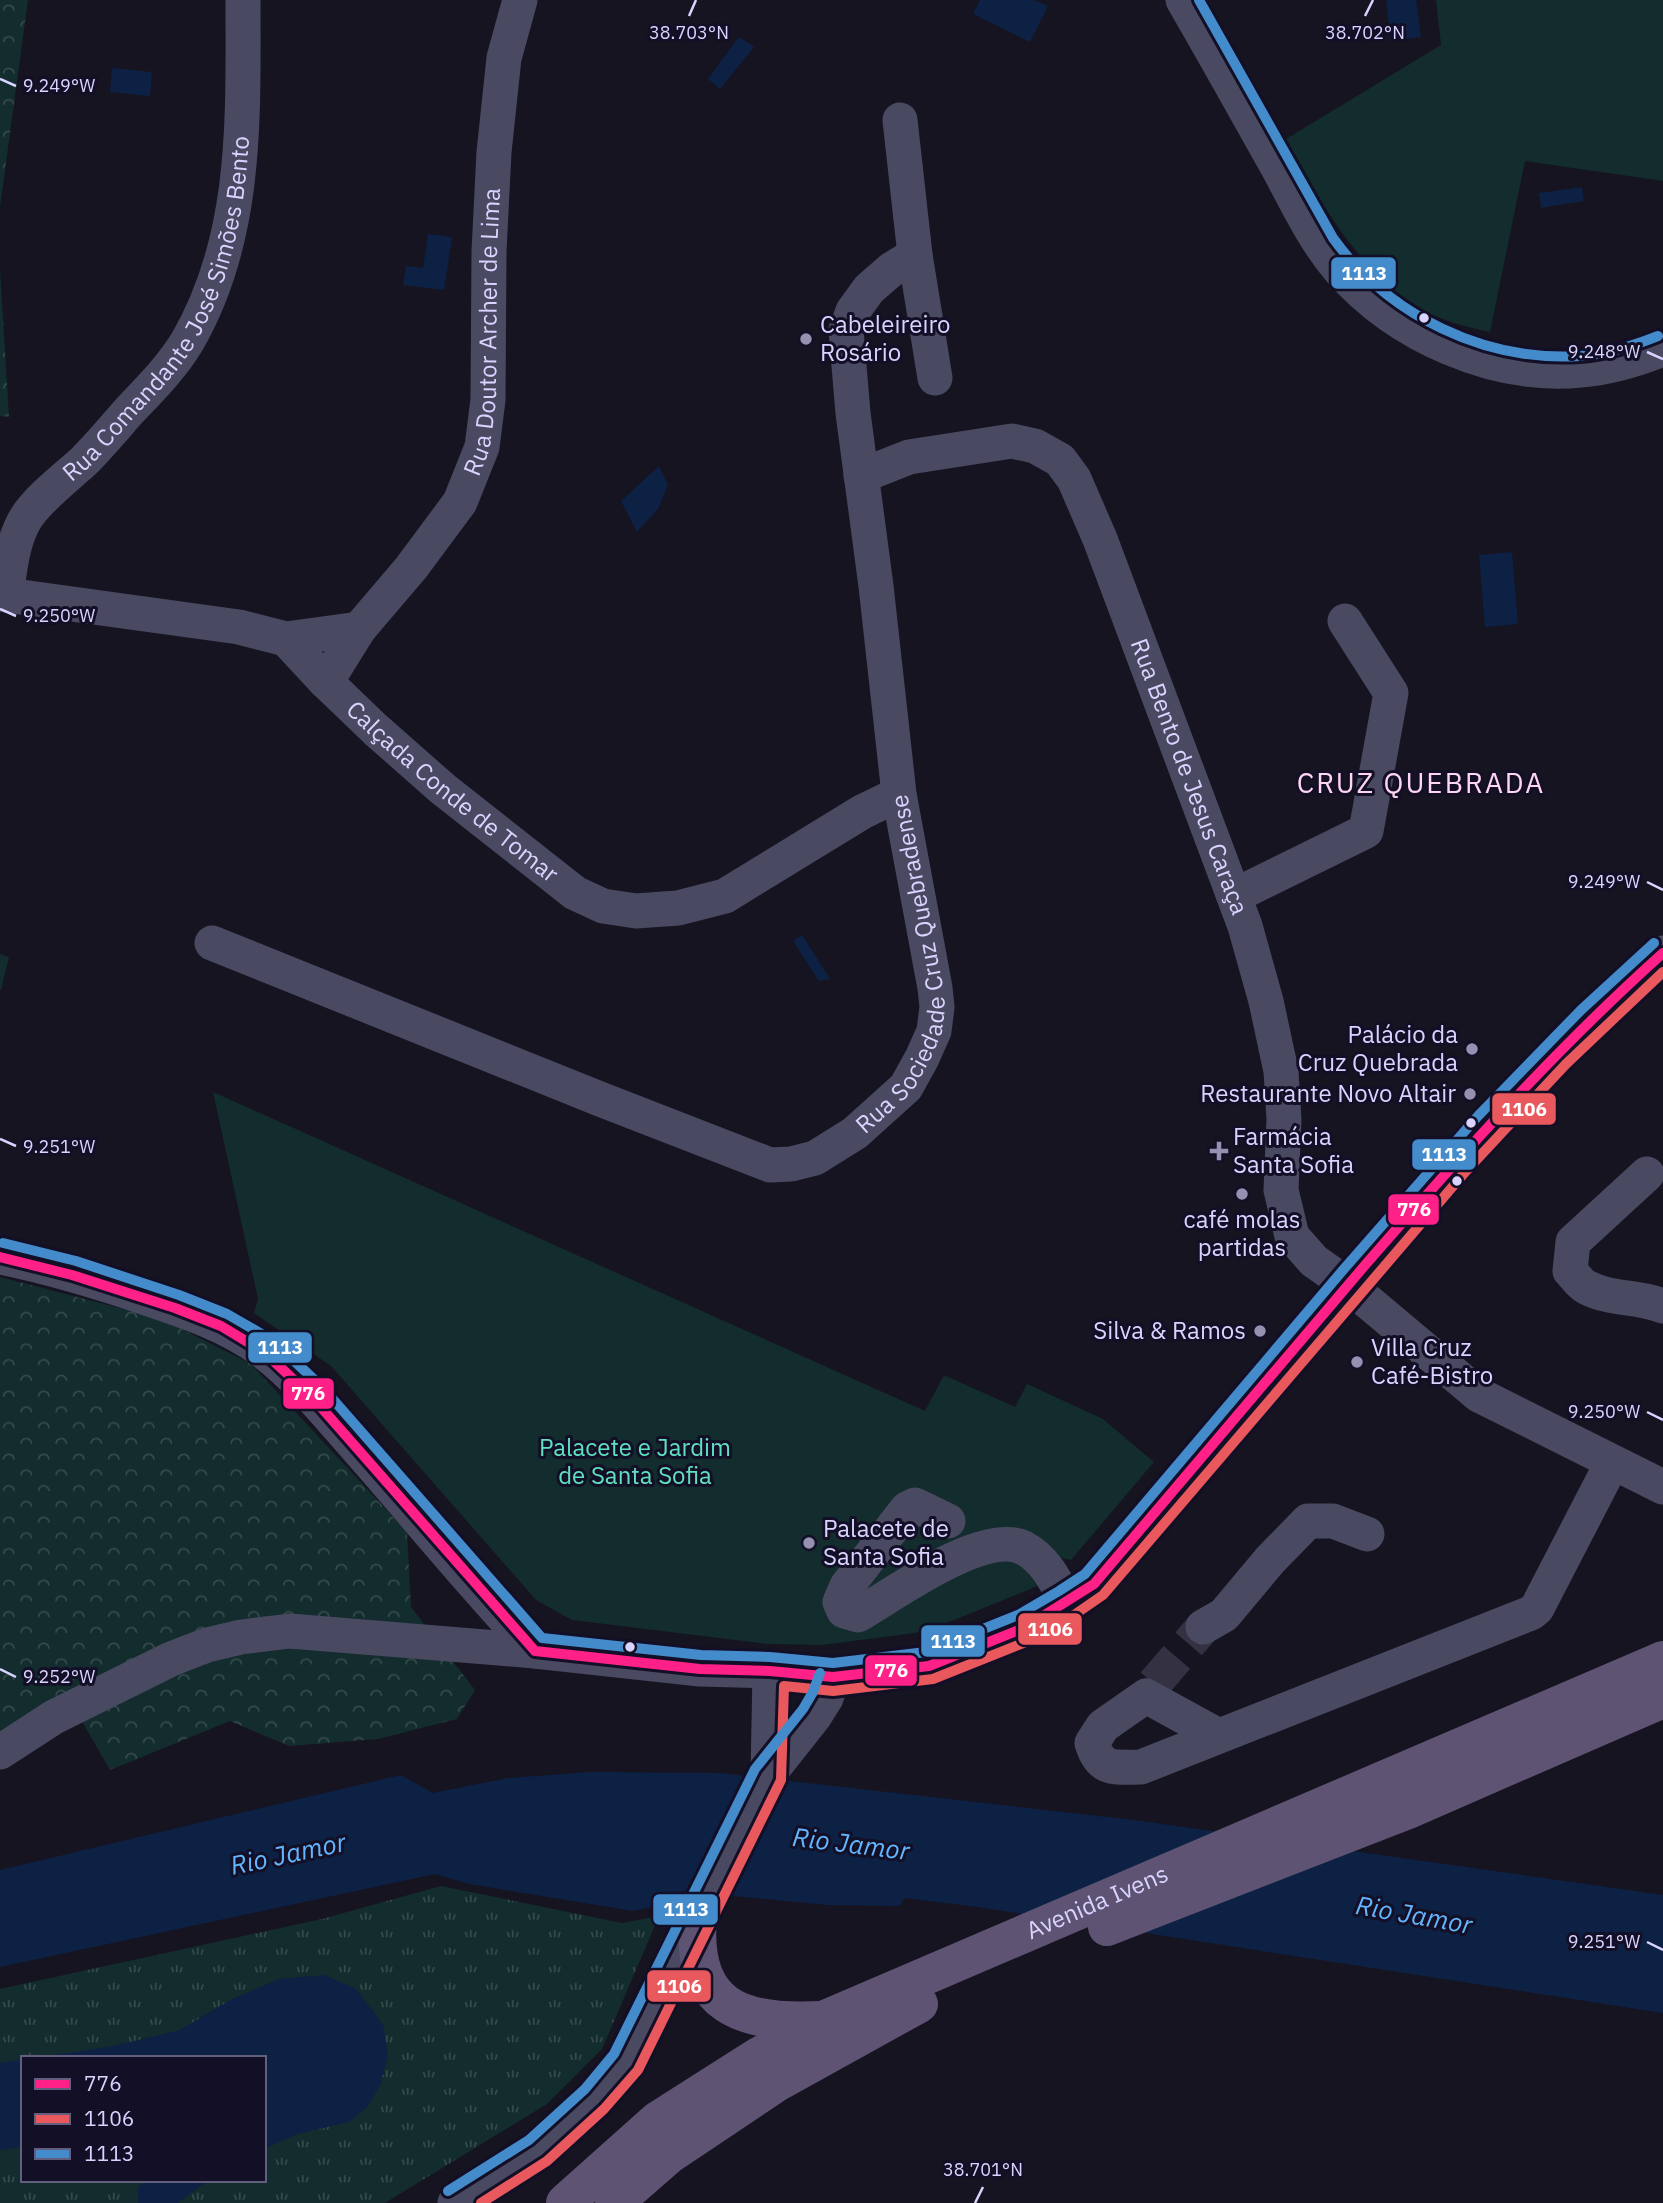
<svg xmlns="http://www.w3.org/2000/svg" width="1663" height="2203" font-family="'IBM Plex Sans',sans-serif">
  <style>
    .grass { fill: url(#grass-tufts); fill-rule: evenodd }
    .forest { fill: url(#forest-crowns) }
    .green { fill: #132c2d }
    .water { fill: #0d2144 }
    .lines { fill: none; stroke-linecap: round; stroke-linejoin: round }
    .minor-tunnel { stroke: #333142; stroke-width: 35; stroke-dasharray: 35 18; stroke-linecap: butt }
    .minor { stroke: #4a4962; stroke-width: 35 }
    .major { stroke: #5e5373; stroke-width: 38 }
    .bus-1-casing { stroke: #130f26; stroke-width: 16 }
    .bus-2-casing { stroke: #130f26; stroke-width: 16 }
    .bus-3-casing { stroke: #130f26; stroke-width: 16 }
    .bus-1 { stroke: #ff2088; stroke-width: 10 }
    .bus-2 { stroke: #e8585d; stroke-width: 10 }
    .bus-3 { stroke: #448bcb; stroke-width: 10 }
    .ticks { fill: none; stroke: #d9d4ff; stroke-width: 2.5 }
    .bus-dot { fill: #d9d4ff; stroke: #130f26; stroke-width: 2.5 }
    .poi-dot { fill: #9591b1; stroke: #130f26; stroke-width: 2.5 }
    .labels { text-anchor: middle; stroke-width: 6; stroke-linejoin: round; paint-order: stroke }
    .street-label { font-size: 24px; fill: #d9d4ff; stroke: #130f26 }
    .poi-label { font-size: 24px; fill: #d9d4ff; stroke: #130f26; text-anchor: start }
    .park-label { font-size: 24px; fill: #5fe0c0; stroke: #130f26 }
    .water-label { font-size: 26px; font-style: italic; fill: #62b6ff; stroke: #130f26 }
    .quarter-label { font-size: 28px; letter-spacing: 2px; fill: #ffd6f0; stroke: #130f26 }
    .ticks-label { font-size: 18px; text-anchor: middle; fill: #d9d4ff; stroke: #130f26; stroke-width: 6; stroke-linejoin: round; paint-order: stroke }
    .line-badge { stroke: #130f26; stroke-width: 2.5 }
    .badge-label { font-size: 19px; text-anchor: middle; font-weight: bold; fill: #fff }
  </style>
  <defs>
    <pattern id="grass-tufts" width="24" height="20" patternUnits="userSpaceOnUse" patternTransform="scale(1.75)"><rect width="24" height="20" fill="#132c2d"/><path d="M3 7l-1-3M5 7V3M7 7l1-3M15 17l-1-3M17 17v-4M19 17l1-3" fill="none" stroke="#354a4c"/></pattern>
    <pattern id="forest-crowns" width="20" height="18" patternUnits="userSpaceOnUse" patternTransform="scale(1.75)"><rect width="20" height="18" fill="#132c2d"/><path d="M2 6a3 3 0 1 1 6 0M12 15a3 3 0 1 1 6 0" fill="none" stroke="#354a4c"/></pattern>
  </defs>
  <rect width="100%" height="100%" fill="#161421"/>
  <path class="grass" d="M441,1886L622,1923L659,1916L602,2049L547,2104L385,2203H0V1989L322,1919ZM23,2058H264V2180H23Z"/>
  <path class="forest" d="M0,0H28L0,207Z
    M0,269L9,417L0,416Z
    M0,1277L162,1319L251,1364L407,1532L411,1607L475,1690L457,1719L378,1739L289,1746L230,1721L110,1770L68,1697L0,1738Z"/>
  <path class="green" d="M1436,0H1663V181L1525,161L1490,332C1465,327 1441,320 1418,308C1409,303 1400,295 1392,288C1345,247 1315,194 1286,139L1441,45Z
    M0,954L9,957L1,990H0Z
    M213,1092L925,1411L944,1375L1015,1407L1027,1384L1103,1419L1154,1462L1071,1560L1057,1557L1040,1585L957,1619L915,1633L822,1645L768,1644L572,1620L536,1600L331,1366L254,1313L258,1299Z"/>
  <path class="water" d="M980,0H1034L1048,6L1030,42L973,14Z
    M1386,0H1416L1421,37L1391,41Z
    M739,37L754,47L720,89L708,79Z
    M112,68L152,72L150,96L110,92Z
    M1582,187L1584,201L1541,208L1539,193Z
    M428,234L452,237L444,290L403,285L406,266L423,268Z
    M659,466L668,485L658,509L637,532L621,501Z
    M1512,552L1518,624L1485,627L1479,555Z
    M802,935L830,979L819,981L793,941Z
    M590,1772L719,1773L1134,1820L1663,1895V2013L977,1907L905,1898L899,1906L827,1905L682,1891L660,1905L633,1911L469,1884L435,1874L0,1967V1870L401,1775L433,1793L508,1778Z
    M324,1975L356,1989L383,2025L388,2055L380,2086L366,2108L349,2122L297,2134L264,2149V2058H35L109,2047L180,2030L230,2000L279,1979Z
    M23,2059V2147L0,2150V2063Z
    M146,2180H209L177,2203H138V2187Z"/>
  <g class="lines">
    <path class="minor-tunnel" d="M1154,1684L1203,1627"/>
    <g class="minor">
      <path d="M1183,0C1215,55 1246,111 1277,166C1296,201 1314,240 1340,270C1397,335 1494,379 1581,370C1608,368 1638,359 1663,349"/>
      <path d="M900,120L915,255L935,378"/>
      <path id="s1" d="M861,476L909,457L1012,441L1035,446L1060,460L1074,479L1100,539L1245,926L1266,1001L1281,1071L1284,1120L1281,1190L1292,1236L1314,1261L1348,1285L1479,1395L1663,1487"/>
      <path id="s2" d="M0,594L239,627L286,639L326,682L376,730L443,789L575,893L603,906L636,911L678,908L725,896L862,812L899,794"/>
      <path id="s3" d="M6,595C10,569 12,541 26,518C38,499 65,478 83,462C99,446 114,428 129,411C150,389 171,368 187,342C248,237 243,118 243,0"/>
      <path d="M286,639L359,629"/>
      <path id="s4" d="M326,682L359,629L411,568L460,502L482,447L488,400L489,251L494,152L504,58L520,0"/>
      <path d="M1234,896L1366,831L1391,693L1345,621"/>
      <path id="s5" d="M212,943L600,1099L770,1165L791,1164L815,1158L855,1133L906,1087L922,1058L934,1031L937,1007L935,988L899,794L876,586L853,413L846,330L853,311L869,289L892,269L915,255"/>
      <path d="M1647,1174L1573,1242L1570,1271C1575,1276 1580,1284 1586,1287C1610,1300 1639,1296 1663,1306"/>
      <path d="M0,1257C49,1267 96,1281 143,1297C185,1311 228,1325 264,1352C299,1379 327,1414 356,1447C416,1515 473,1586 535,1651"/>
      <path d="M948,1521L915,1505L907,1509L847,1586L840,1602L844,1611L858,1615C894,1594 984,1528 1024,1548C1046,1560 1056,1582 1067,1603"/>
      <path d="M1203,1627L1224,1615L1270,1560L1308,1521H1333L1367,1534"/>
      <path d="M1219,1736L1146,1696L1103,1726L1092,1743C1101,1772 1115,1767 1141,1767L1531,1613L1537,1608L1612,1463"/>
      <path d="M0,1752L54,1717L171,1659L207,1645L241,1637L290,1631L535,1651L700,1669L770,1671L833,1677L929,1666L1024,1628L1067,1603L1094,1584C1194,1468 1291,1351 1391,1236C1477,1137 1564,1039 1663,953"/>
      <path d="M768,1775L770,1671"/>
      <path d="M455,2203L538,2151L595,2099L626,2062L768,1775L814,1717L826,1698L833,1677"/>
    </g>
    <g class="major">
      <path d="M698,1917C690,2008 742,2024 821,2020"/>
      <path d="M1107,1927L1408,1810L1663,1699"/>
      <path id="s6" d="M565,2203L658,2120L757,2057L823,2020L1663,1660"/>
      <path d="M614,2203L669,2155L778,2082L919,2004"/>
    </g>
    <g class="bus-1-casing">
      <path id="bus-1" d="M0,1257L72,1275L175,1308L221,1326L264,1352L312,1397L535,1651
        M535,1651L700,1669L770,1671L833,1677L929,1666L1024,1628L1094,1584C1185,1478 1275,1370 1366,1264C1460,1156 1556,1049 1663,953"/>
    </g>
    <g class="bus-2-casing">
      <path id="bus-2" d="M481,2203L547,2161L604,2109L638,2070L781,1780L784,1686L833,1691L933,1679L1031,1640L1074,1615L1103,1595L1466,1171L1566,1064L1663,972"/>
    </g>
    <g class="bus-3-casing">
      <path id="bus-3" d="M1199,0L1333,238C1389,316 1485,362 1580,356C1607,354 1633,346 1658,336
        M3,1243L76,1261L179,1295L227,1314L272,1340L323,1388L542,1638L701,1655L770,1657L833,1663L926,1652L1018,1615L1059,1591L1085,1574L1343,1270L1478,1116L1581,1010L1654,943
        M448,2191L529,2140L585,2089L614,2054L755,1769L803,1709L813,1692L820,1673"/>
    </g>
    <use href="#bus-1" class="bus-1"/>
    <use href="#bus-2" class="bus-2"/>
    <use href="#bus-3" class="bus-3"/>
  </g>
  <path class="ticks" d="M689,16L696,0M1365,16L1373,0M0,79L16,86M1647,352L1663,359M0,609L16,616M1647,882L1663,890M0,1139L16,1146M1647,1412L1663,1420M0,1669L16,1677M1647,1942L1663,1950M975,2203L983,2187"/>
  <g class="bus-dot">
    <circle cx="1424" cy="318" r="6"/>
    <circle cx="1471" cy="1123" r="6"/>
    <circle cx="1457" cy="1181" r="6"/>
    <circle cx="630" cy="1647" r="6"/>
  </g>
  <g class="poi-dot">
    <circle cx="806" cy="339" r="7"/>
    <circle cx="1472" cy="1049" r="7"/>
    <circle cx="1470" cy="1094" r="7"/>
    <path d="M1215.5 1140.5h7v7h7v7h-7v7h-7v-7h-7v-7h7z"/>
    <circle cx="1242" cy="1194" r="7"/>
    <circle cx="1260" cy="1331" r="7"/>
    <circle cx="1357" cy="1362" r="7"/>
    <circle cx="809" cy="1543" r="7"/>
  </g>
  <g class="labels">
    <g class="street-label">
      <text dy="8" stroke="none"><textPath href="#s3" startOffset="336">Rua Comandante José Simões Bento</textPath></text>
      <text dy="8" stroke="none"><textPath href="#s4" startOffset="399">Rua Doutor Archer de Lima</textPath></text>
      <text dy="8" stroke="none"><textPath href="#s1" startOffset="551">Rua Bento de Jesus Caraça</textPath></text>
      <text dy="8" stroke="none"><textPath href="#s2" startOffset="516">Calçada Conde de Tomar</textPath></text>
      <text dy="8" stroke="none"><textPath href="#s5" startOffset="882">Rua Sociedade Cruz Quebradense</textPath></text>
      <text dy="8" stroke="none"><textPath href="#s6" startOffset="616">Avenida Ivens</textPath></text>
    </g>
    <g class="poi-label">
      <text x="820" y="333">Cabeleireiro<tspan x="820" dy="28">Rosário</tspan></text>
      <text x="1458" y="1043" text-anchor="end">Palácio da<tspan x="1458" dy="28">Cruz Quebrada</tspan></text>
      <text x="1456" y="1102" text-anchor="end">Restaurante Novo Altair</text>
      <text x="1233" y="1145">Farmácia<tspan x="1233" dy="28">Santa Sofia</tspan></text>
      <text x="1242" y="1228" text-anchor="middle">café molas<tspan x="1242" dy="28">partidas</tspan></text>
      <text x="1246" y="1339" text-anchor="end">Silva &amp; Ramos</text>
      <text x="1371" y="1356">Villa Cruz<tspan x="1371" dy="28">Café-Bistro</tspan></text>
      <text x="823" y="1537">Palacete de<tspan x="823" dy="28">Santa Sofia</tspan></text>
    </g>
    <g class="park-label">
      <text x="635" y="1456">Palacete e Jardim<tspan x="635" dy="28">de Santa Sofia</tspan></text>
    </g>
    <g class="water-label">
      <text transform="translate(851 1844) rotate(7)" y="9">Rio Jamor</text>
      <text transform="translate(288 1854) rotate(-12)" y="9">Rio Jamor</text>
      <text transform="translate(1414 1915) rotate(10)" y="9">Rio Jamor</text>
    </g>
    <g class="quarter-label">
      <text x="1421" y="793">CRUZ QUEBRADA</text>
    </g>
  </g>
  <g class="ticks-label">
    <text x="689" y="39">38.703°N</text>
    <text x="1365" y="39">38.702°N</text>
    <text x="59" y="92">9.249°W</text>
    <text x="1604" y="358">9.248°W</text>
    <text x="59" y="622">9.250°W</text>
    <text x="1604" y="888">9.249°W</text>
    <text x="59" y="1153">9.251°W</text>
    <text x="1604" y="1418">9.250°W</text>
    <text x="59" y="1683">9.252°W</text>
    <text x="1604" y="1948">9.251°W</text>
    <text x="983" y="2176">38.701°N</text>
  </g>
  <g class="line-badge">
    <rect x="1330" y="256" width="67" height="34" rx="7" fill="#448bcb"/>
    <rect x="1491" y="1092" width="66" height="34" rx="7" fill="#e8585d"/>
    <rect x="1411" y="1138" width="66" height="33" rx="7" fill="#448bcb"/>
    <rect x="1387" y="1193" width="53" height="33" rx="7" fill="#ff2088"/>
    <rect x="247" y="1331" width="66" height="33" rx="7" fill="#448bcb"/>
    <rect x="282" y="1377" width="53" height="33" rx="7" fill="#ff2088"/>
    <rect x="1017" y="1612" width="66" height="34" rx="7" fill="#e8585d"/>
    <rect x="920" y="1624" width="66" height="34" rx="7" fill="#448bcb"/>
    <rect x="864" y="1654" width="54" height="33" rx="7" fill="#ff2088"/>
    <rect x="652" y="1893" width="67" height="33" rx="7" fill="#448bcb"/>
    <rect x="646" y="1969" width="66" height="34" rx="7" fill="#e8585d"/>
  </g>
  <g class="badge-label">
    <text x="1364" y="280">1113</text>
    <text x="1524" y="1116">1106</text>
    <text x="1444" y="1161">1113</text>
    <text x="1414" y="1216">776</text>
    <text x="280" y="1354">1113</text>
    <text x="308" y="1400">776</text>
    <text x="1050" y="1636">1106</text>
    <text x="953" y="1648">1113</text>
    <text x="891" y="1677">776</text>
    <text x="686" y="1916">1113</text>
    <text x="679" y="1993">1106</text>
  </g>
  <rect x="21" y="2056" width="245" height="126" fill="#130f26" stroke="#625e7d" stroke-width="2"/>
  <rect x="35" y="2079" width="35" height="10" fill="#ff2088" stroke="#625e7d" stroke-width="2"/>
  <text x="84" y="2091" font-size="21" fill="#d9d4ff">776</text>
  <rect x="35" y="2114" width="35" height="10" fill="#e8585d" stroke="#625e7d" stroke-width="2"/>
  <text x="84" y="2126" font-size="21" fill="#d9d4ff">1106</text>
  <rect x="35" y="2149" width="35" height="10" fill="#448bcb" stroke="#625e7d" stroke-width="2"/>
  <text x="84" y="2161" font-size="21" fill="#d9d4ff">1113</text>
</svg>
